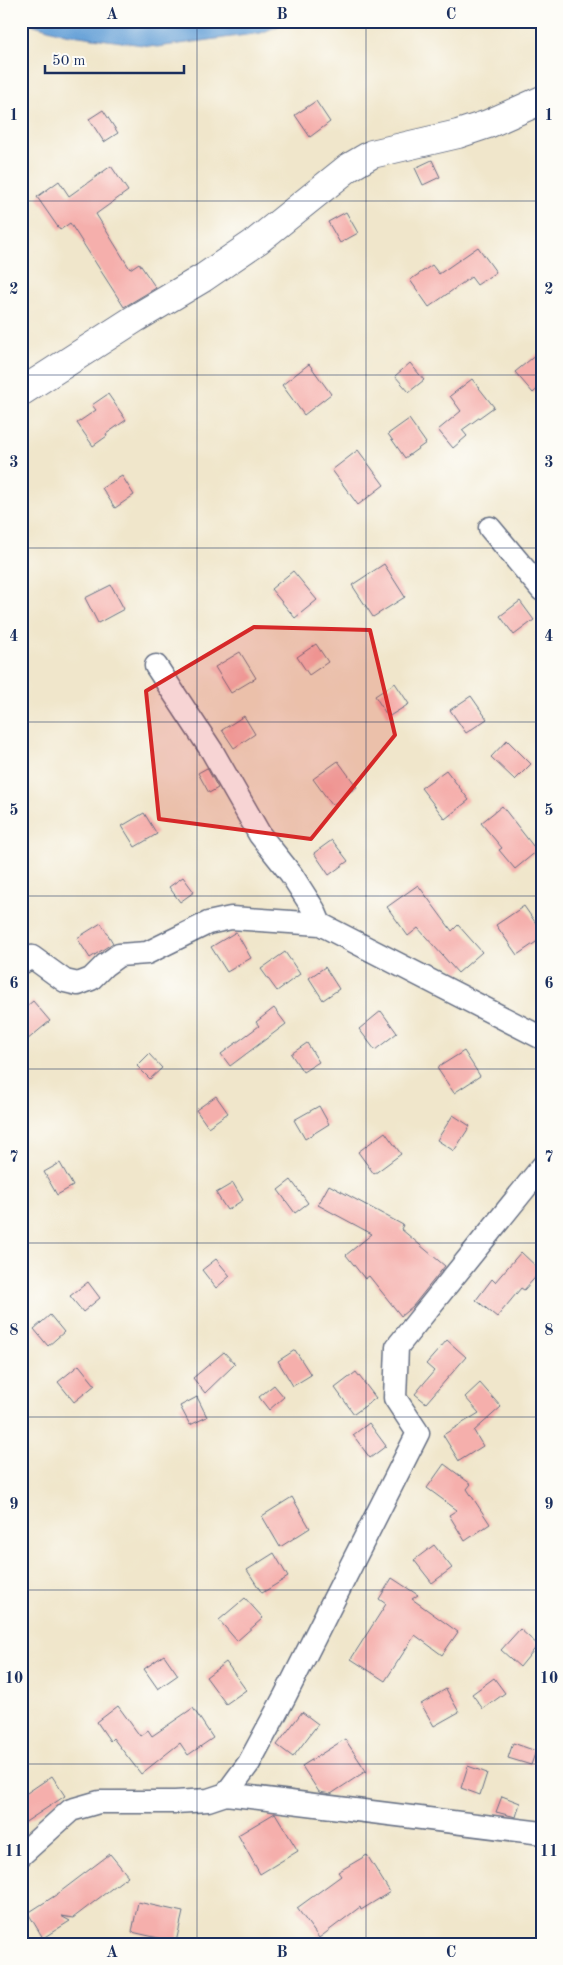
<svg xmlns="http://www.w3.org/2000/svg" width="563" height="1965" font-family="'Old Standard TT',serif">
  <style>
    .water { fill: #68a2d8; stroke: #42689b }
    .building { fill: #f5afac }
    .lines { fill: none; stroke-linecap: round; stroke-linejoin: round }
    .minor-casing { stroke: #666f84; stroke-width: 25 }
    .major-casing { stroke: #666f84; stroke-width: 30 }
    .minor { stroke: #fff; stroke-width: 22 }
    .major { stroke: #fff; stroke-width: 28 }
    .marked { fill: #d62828; fill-opacity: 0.2; stroke: #d62828; stroke-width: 4; stroke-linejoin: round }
    .grid { fill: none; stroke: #1b2f5e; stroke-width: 1; stroke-opacity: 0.55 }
    .neatline { fill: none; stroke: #1b2f5e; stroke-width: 2 }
    .grid-label { font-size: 16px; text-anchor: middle; font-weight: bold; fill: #1b2f5e }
  </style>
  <rect width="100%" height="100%" fill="#fdfcf7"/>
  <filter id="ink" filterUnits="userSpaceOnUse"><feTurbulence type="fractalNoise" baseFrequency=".02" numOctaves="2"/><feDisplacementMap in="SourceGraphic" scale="10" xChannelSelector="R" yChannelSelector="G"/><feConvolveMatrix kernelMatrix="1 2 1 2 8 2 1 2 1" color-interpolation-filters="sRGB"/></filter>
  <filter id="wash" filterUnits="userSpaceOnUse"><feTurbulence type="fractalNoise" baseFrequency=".0096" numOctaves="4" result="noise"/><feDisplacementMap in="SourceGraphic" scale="20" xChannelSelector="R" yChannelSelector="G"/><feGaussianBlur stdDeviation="1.12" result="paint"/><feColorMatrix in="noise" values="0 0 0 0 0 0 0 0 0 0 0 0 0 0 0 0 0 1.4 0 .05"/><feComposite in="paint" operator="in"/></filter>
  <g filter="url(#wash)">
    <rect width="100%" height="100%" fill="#f0e6cb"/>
    <path class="water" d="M21,21H290L261,33L157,47L65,34Z"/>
    <g id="blocks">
      <path class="building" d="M316,101L330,122L310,137L295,115Z
        M103,110L118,133L104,142L89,119Z
        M432,160L440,177L423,185L415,168Z
        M111,166L128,191L96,214L130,269L139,263L156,288L124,307L70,223L60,230L37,197L59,181L69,196Z
        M346,212L358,233L340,243L328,222Z
        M478,247L496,272L477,285L471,277L429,307L410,280L432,265L439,274Z
        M542,350V385L533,393L515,372Z
        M410,363L424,380L409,392L395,376Z
        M309,364L331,394L304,415L282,385Z
        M472,379L494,407L462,430L467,436L453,448L438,430L461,411L450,396Z
        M108,394L126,420L106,434L107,436L93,446L77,423L96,410L92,405Z
        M409,419L426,443L405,458L388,434Z
        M358,450L384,485L358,505L332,470Z
        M122,476L134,495L115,508L102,488Z
        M384,564L405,597L373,617L352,585Z
        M293,571L317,600L295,618L271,589Z
        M111,585L124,609L98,623L85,598Z
        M520,601L534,620L514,635L500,616Z
        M316,644L328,662L309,675L297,657Z
        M240,652L256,678L231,693L215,667Z
        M395,683L409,704L388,717L375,696Z
        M471,696L487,719L466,733L450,710Z
        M244,716L255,734L234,748L222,730Z
        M507,740L531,764L515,780L491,757Z
        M338,761L357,787L332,805L313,779Z
        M207,768L218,788L209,793L198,773Z
        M446,770L469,800L445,819L421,788Z
        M502,806L537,851L515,869L499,850L502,848L481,823Z
        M144,813L157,834L135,847L122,826Z
        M332,840L348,861L329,875L314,853Z
        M183,877L194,892L180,902L169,887Z
        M418,885L452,931L458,925L482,952L458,973L418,928L408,936L387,907Z
        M524,906L542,932V938L517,955L496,925Z
        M101,923L113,943L90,958L77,938Z
        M236,932L251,958L227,972L211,947Z
        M285,952L300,974L277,991L261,969Z
        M325,967L339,989L323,1000L309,978Z
        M33,1001L50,1021L21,1045V1011Z
        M274,1008L286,1024L230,1066L221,1054L259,1026L256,1022Z
        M381,1011L397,1033L375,1050L359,1029Z
        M307,1043L319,1062L303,1072L291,1054Z
        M464,1051L480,1076L454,1093L437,1068Z
        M149,1054L162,1068L150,1079L137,1066Z
        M216,1096L228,1113L208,1127L196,1110Z
        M319,1106L329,1124L305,1139L294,1120Z
        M453,1115L470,1126L454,1151L437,1140Z
        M385,1132L401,1154L374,1174L358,1152Z
        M60,1163L73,1186L57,1195L44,1172Z
        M291,1180L308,1203L295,1213L278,1190Z
        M233,1183L243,1200L227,1210L216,1193Z
        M329,1185L403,1225L401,1229L445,1266L413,1306L401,1316L369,1276L365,1279L346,1255L372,1234L318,1205Z
        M521,1252L541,1271L524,1290L521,1288L497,1317L476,1300L492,1279L495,1282Z
        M216,1259L230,1276L216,1288L202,1270Z
        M88,1282L100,1298L83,1312L70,1296Z
        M50,1315L64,1332L48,1346L34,1329Z
        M447,1340L466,1357L426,1403L415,1394L434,1371L426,1364Z
        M295,1350L311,1375L293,1386L278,1361Z
        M224,1352L235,1364L205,1393L193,1378Z
        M79,1365L95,1385L74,1402L58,1382Z
        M356,1372L376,1398L354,1414L335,1388Z
        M480,1383L501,1407L474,1431L483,1446L459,1461L443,1435L479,1413L465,1397Z
        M274,1385L284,1397L269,1410L259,1397Z
        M197,1397L207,1417L190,1425L180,1406Z
        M369,1423L386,1446L370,1458L353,1435Z
        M444,1464L471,1484L467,1489L490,1524L465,1541L449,1515L457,1510L427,1488Z
        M292,1497L310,1528L280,1547L262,1516Z
        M434,1545L452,1568L432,1583L414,1560Z
        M274,1553L288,1577L262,1593L247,1570Z
        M392,1578L418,1595L412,1599L458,1632L442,1655L415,1635L385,1681L351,1659L386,1604L379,1599Z
        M245,1598L263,1618L237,1641L219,1620Z
        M520,1629L538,1645L520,1667L501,1650Z
        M164,1655L178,1675L158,1689L144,1669Z
        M226,1662L246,1690L226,1704L206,1677Z
        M494,1678L505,1693L483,1709L472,1694Z
        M446,1689L459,1712L434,1726L421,1704Z
        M118,1706L140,1736L148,1730L152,1736L193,1708L213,1738L188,1755L180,1743L141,1774L113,1738L110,1741L97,1722Z
        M302,1712L318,1724L293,1757L277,1745Z
        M345,1739L366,1771L331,1794L319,1792L302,1766Z
        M513,1743L536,1751L531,1765L508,1758Z
        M468,1766L487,1773L480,1795L461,1788Z
        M52,1776L65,1796L21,1825V1797Z
        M502,1796L520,1803L516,1817L496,1812Z
        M275,1813L298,1851L260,1874L238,1835Z
        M110,1854L128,1876L73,1918L61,1916L70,1921L43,1938L28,1913L56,1895Z
        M367,1855L390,1892L361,1910L360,1907L319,1938L297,1908L341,1876L338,1872Z
        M138,1902L183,1912L176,1942L132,1932Z"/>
    </g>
  </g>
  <g filter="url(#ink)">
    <use href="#blocks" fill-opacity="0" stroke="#666f84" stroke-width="1"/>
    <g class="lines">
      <g class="minor-casing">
        <path id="minor" d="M490,528L542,590
          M156,666L212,751L260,835L291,874L314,910L320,924
          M21,963L32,957L65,981L78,984L91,979L105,965L119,955L147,953L208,923L231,918L320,924L542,1038
          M226,1794L542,1833
          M21,1855L71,1810L99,1802H175L208,1800L226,1794L249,1763L285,1696L418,1433L395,1398L397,1347L542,1167"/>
      </g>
      <g class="major-casing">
        <path id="major" d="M21,392L136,318L203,278L257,241L348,168L372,154L458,134L488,124L542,100"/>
      </g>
      <use href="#minor" class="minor"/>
      <use href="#major" class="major"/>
    </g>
  </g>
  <path class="marked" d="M254,627L370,630L395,735L311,839L159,819L146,691Z"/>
  <path class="grid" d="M197,21V1944M366,21V1944M21,201H542M21,375H542M21,548H542M21,722H542M21,896H542M21,1069H542M21,1243H542M21,1417H542M21,1590H542M21,1764H542"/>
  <rect width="563" height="1965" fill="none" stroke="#fdfcf7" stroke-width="55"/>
  <path d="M45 65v8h139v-8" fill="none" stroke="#1b2f5e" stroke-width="2.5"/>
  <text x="52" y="65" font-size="15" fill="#1b2f5e" stroke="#fdfcf7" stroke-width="4" paint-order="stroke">50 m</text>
  <rect x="28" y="28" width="508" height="1910" class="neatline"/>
  <g class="grid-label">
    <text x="112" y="19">A</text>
    <text x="282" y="19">B</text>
    <text x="451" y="19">C</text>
    <text x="14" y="120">1</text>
    <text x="549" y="120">1</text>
    <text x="14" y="294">2</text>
    <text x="549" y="294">2</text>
    <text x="14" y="467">3</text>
    <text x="549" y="467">3</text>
    <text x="14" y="641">4</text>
    <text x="549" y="641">4</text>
    <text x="14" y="815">5</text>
    <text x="549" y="815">5</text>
    <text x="14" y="988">6</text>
    <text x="549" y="988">6</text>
    <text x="14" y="1162">7</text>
    <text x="549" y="1162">7</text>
    <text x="14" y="1335">8</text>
    <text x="549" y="1335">8</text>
    <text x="14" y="1509">9</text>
    <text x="549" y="1509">9</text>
    <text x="14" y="1683">10</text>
    <text x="549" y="1683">10</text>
    <text x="14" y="1856">11</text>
    <text x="549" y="1856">11</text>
    <text x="112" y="1957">A</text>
    <text x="282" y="1957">B</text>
    <text x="451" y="1957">C</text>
  </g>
</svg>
